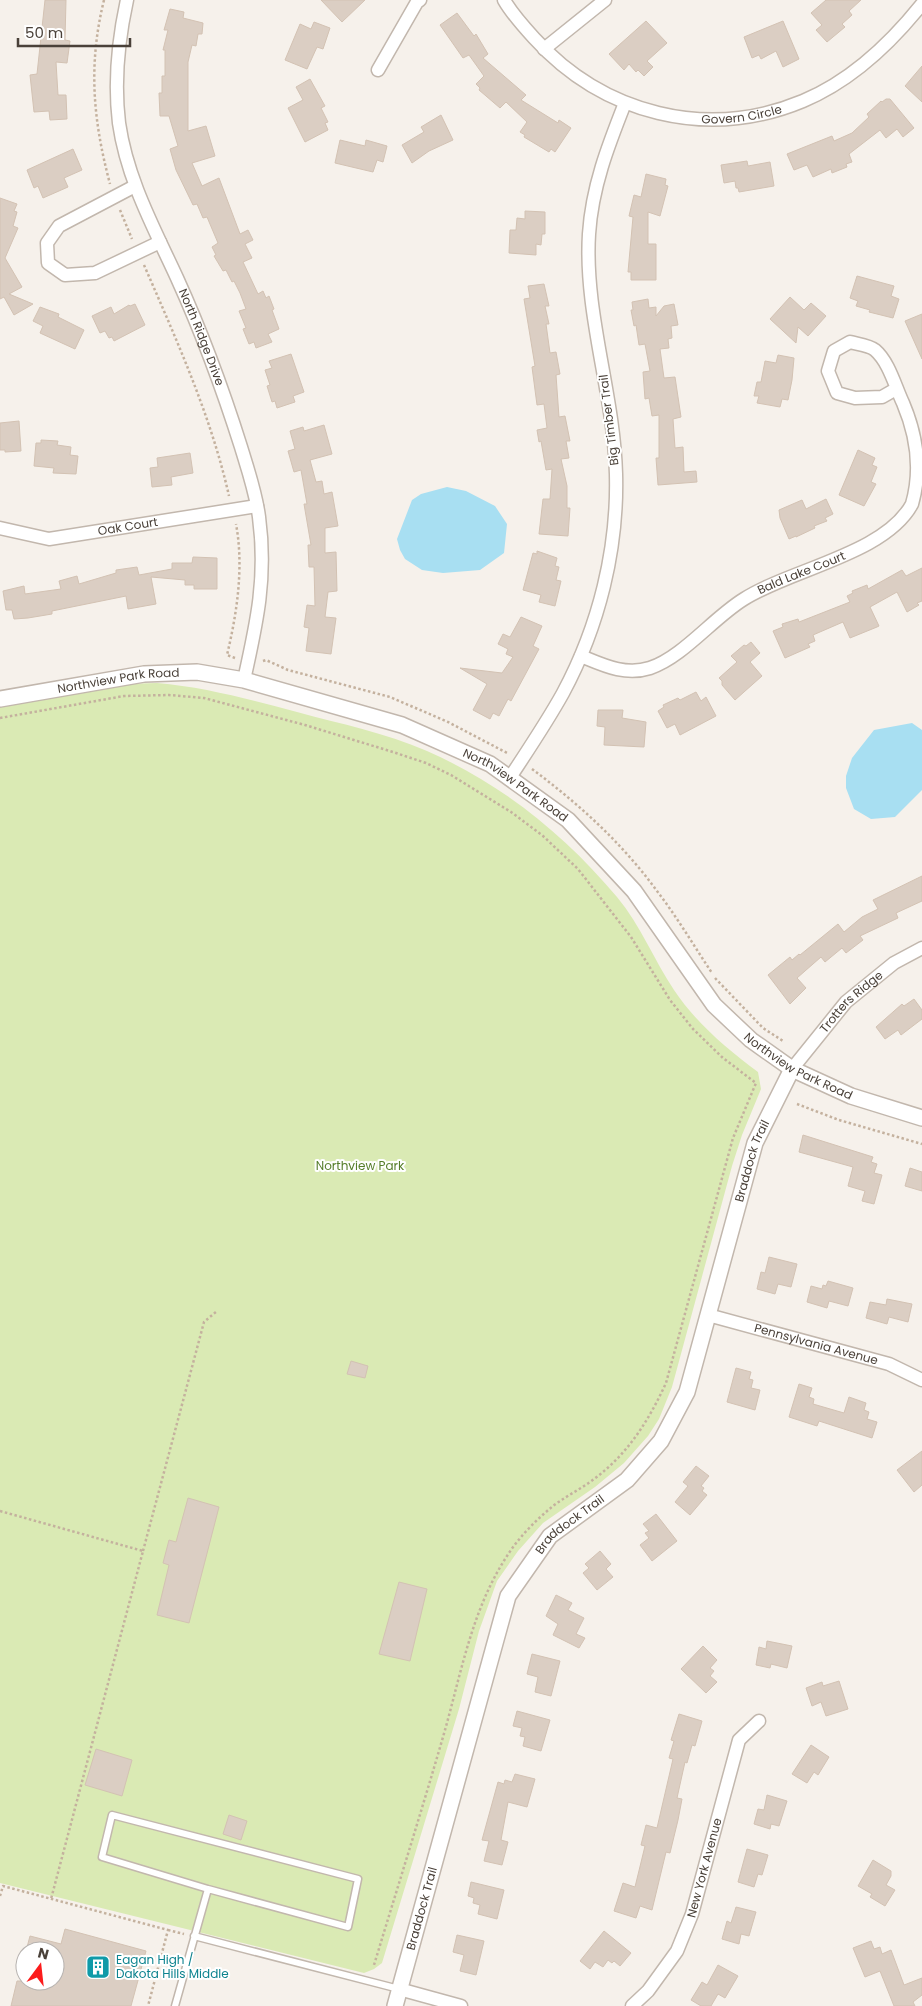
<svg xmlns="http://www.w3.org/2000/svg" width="922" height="2006" font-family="Poppins,sans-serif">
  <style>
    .green { fill: #daeab4 }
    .water { fill: #a8dff2 }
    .building { fill: #dbcec3; stroke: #d3c2b3 }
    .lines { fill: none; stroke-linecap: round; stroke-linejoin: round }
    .service-casing { stroke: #c2b7ad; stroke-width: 9 }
    .minor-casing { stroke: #c2b7ad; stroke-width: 15 }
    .tertiary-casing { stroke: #c2b7ad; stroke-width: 18 }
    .path { stroke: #c4b19e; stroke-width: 2.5; stroke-dasharray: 2.5 2.5; stroke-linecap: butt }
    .service { stroke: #fff; stroke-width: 6 }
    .minor { stroke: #fff; stroke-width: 12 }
    .tertiary { stroke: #fff; stroke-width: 15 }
    .labels { text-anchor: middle; stroke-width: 4; stroke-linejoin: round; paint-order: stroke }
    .street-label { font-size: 12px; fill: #4a4139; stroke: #fff }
    .park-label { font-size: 12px; fill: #567e2a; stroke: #fff }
    .culture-label { font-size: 12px; fill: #0d838f; stroke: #fff; text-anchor: start }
  </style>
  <rect width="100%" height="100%" fill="#f6f1eb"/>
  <path class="green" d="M157,683C205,687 251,700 297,712C341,724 386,733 427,751C502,784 565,835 617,897C641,926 654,960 674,990C696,1023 727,1049 758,1072L761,1089L742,1135L732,1166L672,1387L659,1419L648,1436L624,1463L595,1487L543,1523L518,1551L497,1581L479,1631L459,1709L382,1963L374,1969L364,1973L0,1883V704L123,684Z"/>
  <path class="water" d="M447,487L466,491L495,506L507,524L504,553L480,570L443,573L422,570L405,559L400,550L397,539L412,500L421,494Z
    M912,723L922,730V790L895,817L871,819L854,809L846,788V776L852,758L874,730Z"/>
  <path class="building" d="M45,0H66L65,40L70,41L67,63L56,62L58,95H66L67,119L50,120L49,111L34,112L30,75L37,74Z
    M321,0H365L342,22Z
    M826,0H861L849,11L852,15L842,24L845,27L827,42L816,30L822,25L811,13Z
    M170,9L184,12L183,18L203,23L202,34H198L196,46L192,45L188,62V131L206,126L215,156L192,163L202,186L219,178L240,234L248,230L253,240L245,244L252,258L243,262L258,294L263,291L266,298L269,296L274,309L272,310L279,329L268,334L272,342L256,348L254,342L249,344L243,329L246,328L239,311L246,309L240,293L234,281L232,282L226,270L223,271L214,256L216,255L212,247L218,243L207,217L203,218L197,204L193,205L176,170L170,149L178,146L169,116H160L159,93H162V76H165V50H163L168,30H164Z
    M457,13L474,36L476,34L488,54L483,58L526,95L521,100L558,123L559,120L571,128L555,152L551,149L549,152L524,137L525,135L520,132L527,122L506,102L500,108L479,90L480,88L476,84L484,76L469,55L463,58L440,25Z
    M646,21L667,43L647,61L653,67L644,76L638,70L636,72L629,64L624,70L609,54Z
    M783,21L799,59L783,67L776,51L761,59L759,55L752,58L744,37Z
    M314,22L330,28L323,49L317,47L307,69L285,60L300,24L311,29Z
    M922,66V102L905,86Z
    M310,79L325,106L321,108L328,122L325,123L328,130L305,142L288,108L303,100L296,87Z
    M886,99H890L914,128L903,137L897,129L886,138L880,130L849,154L852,162L846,164L847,167L832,173L831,169L813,177L807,165L794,170L787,154L832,136L834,141L852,133L869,117L867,114L881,101L882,102Z
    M441,115L453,140L429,151L412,163L402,145L424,132L421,127Z
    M340,140L365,146L366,140L387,146L383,162L377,160L373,172L335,163Z
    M73,149L82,170L64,178L68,187L43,198L38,186L34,188L27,170Z
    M747,161L748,166L770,162L774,186L739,192L738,188H736L735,181L724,183L721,165Z
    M646,174L666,179L665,185L668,186L660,216L648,212V244H656V280H631V272H628L633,217L629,216L634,195L641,197Z
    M0,198L17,204L14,211L17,212L13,226L18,228L5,258L22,287L9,294L33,304L14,315L4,297L0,299Z
    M525,211L545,212V234H542L541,245L536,244V255L509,253L510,230H516L517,218L525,219Z
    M857,276L894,286L891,296L899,299L893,318L869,312L870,310L856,306L858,301L850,298Z
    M544,284L549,306H545L549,324H546L550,353L556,352L560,374L556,375L559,417L565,416L570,441H566L569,458L561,459L567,486V508H570L568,536L539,534L543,499H550L552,469L546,470L541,441L539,442L537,430L547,428L544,404L537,405L532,367L535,366L524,299L530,298L528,286Z
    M790,297L804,310L811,303L826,316L808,336L798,327L796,343L770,319Z
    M648,299L649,308L656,307V316L664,306L674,304L678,325L671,326L672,338L668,339L669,348L660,349L664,378L675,377L681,417L673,419L675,448L683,447L684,472L696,471L697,482L658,485L656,458H659V415L652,416L649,398L645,399L643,372L650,371L645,344L639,345L636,325L634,326L631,310H633L632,302Z
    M135,304L145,325L114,341L112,337L109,338L105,331L100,333L92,316L111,307L114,314L129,305L130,306Z
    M40,307L59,314L58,317L84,330L75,349L40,333L43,326L33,321Z
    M922,314V359L905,321Z
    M291,354L304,392L293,396L295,402L277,408L275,401L272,402L267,386L270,385L265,370L272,368L269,361Z
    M778,355L794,358L792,380L788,400L782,399L780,407L757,403L759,396H754L757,382H761L765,361L776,363Z
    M19,421L21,451L5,452V450H0V423Z
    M324,425L332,454L310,460L316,482L322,481L324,494L332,492L338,526L325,528V553L336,552L337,591L328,592L325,617L336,618L331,654L306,651L309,628L304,627L307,605L315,606L314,567H309L308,545H311L304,504H307L301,470L294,472L288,451L295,449L290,431L303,427L304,431Z
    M41,440L58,441L57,445L71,447L70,455L78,456L76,474L53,473L54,468L34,466L36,443H41Z
    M858,450L875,458L872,465L877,467L871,482L876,484L864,506L839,495Z
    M190,453L193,473L171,477L172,485L152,487L150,468L158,467L157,458Z
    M826,499L833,514L825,518L827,521L814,526L815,528L796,537V536L789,539L780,518L779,510L802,500L806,509Z
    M537,551L557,558L555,566L559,567L556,580L561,581L555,606L539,602L541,595L523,590L533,553L537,554Z
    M193,557L217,558V589H194V585H185V580L151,577L156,604L128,609L126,596L52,611V614L28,618L14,619L12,610H6L3,591L24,586L25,594L61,589L59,581L77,576L79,584L116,573V570L137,567L139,575L172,569V563H192Z
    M922,568V601L917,603L919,605L907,612L897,592L870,607L879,626L877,627L850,638L843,622L813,635L815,641L808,644L810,647L785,658L773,631L783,627L782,624L798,619L799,622L850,602L847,596L853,593L852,591L867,585L868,589L902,570L906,576Z
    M521,617L542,626L533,646L539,649L511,701L508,699L499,716L493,713L490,719L473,710L487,684L460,668L502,673L513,657L506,654L508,649L498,644L503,634L510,637Z
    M751,642L760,653L750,662L762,676L735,700L722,685V681L719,678L737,662L731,656L744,645L746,646Z
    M696,692L701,701L706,697L716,716L680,735L675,724L667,728L658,711L664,707L663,705L678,698L680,700Z
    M598,710H623L622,718L646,722L644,747L604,745L605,727L597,726Z
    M922,876V901L896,913L898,918L860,936L863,940L846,953L842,948L825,962L821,957L797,978L806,988L790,1004L768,975L790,957L792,960L799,954L800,955L838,924L844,932L862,917L878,909L873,900Z
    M914,999L922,1010V1019L901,1035L898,1030L885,1039L876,1027L902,1004L904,1006Z
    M803,1135L873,1157L871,1162L877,1164L874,1173L882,1175L874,1204L862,1201L865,1191L848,1186L853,1167L799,1152Z
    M910,1168L922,1172V1191L905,1186Z
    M769,1257L797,1264L791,1287L778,1284L775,1294L757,1289L761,1272L765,1273Z
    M828,1281L853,1288L848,1306L829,1301L827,1308L807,1302L811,1286L822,1289L823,1285L826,1286Z
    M887,1299L912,1304L908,1322L889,1317L887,1324L866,1318L870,1302L886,1305Z
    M351,1361L368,1366L365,1378L347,1374Z
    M736,1368L751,1372L749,1379L753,1380L751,1388L760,1390L755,1410L727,1402Z
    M799,1384L812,1388L809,1397L814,1399L813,1404L844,1413L849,1397L866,1403L864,1410L869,1412L867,1419L877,1422L872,1438L819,1421L817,1426L789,1417Z
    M922,1451V1485L914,1492L897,1470Z
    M696,1466L709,1476L701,1486L704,1488L702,1491L707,1495L690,1515L675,1502L688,1486L683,1482Z
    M188,1498L219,1507L189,1623L157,1615L169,1565L163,1563L169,1540L176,1542Z
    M656,1514L677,1541L652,1561L640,1545L649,1538L645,1533L649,1531L643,1524Z
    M600,1551L611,1564L606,1569L613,1577L597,1590L583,1573L589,1568L585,1564Z
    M399,1582L427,1589L410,1661L379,1654Z
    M556,1595L572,1603L568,1610L584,1618L576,1634L585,1638L579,1648L553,1635L558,1624L546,1616Z
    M767,1641L792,1646L787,1668L771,1664L770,1668L756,1665L759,1647L766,1649Z
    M703,1646L717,1660L710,1668L714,1671L710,1676L717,1682L706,1693L681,1669Z
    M532,1654L560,1661L551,1696L535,1692L538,1677L527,1674Z
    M839,1681L848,1709L826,1716L821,1702L812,1706L806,1688L822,1682L823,1686Z
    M517,1711L550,1720L541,1751L523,1746L525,1737L520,1736L522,1728L513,1726Z
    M679,1714L702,1721L695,1746L692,1745L687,1763L685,1762L677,1798L682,1799L678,1820L670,1853L666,1852L652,1910L640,1906L636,1918L614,1911L623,1883L635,1887L645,1846L641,1845L646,1825L657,1828L673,1759L669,1758L674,1741L671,1740Z
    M811,1745L829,1757L818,1775L814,1772L807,1783L792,1774Z
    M96,1749L132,1760L122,1796L85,1785Z
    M515,1774L535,1779L527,1807L508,1802L501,1840L508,1842L502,1865L484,1861L489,1841L482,1840L498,1782L504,1784L505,1780L512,1782Z
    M767,1795L787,1801L779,1826L771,1824L770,1829L754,1824L758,1809L764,1810Z
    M229,1815L247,1821L241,1840L223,1834Z
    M747,1849L768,1855L762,1875L758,1874L754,1887L738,1882Z
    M873,1860L891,1871V1876L886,1885L895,1890L885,1906L870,1897L872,1894L858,1886Z
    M471,1882L504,1890L497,1919L478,1914L480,1905L473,1903L474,1898L468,1896Z
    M736,1907L756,1912L749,1936L741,1934L739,1944L722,1939L727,1921L731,1923Z
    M65,1929L146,1951L131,2006H11L17,1981H55V1951H26L30,1936L61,1944Z
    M604,1931L631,1953L620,1966L614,1961L612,1963L608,1960L603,1967L595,1962L590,1969L580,1961Z
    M457,1935L484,1941L476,1975L460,1971L464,1955L453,1952Z
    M871,1941L874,1949L880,1947L882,1954L891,1950L904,1985L922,1978V1995L913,2002L915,2006H894L880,1971L865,1977L853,1948Z
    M718,1965L738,1976L725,1998L718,1994L711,2006H701L691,2000L702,1982L707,1985Z"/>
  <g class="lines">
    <g class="service-casing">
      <path id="service" d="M112,1815L358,1879L348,1927L208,1889L102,1857Z
        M194,1936L399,1989
        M175,2006L208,1889"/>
    </g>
    <g class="minor-casing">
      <g id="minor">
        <path id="s1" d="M127,0C118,41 114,82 119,123C127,179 154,228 177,278C202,333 223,390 241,447C248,470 256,493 259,517C267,577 257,622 244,680"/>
        <path id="s2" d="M504,0C512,14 523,26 534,38C603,114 707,141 803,101C851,81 890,44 922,4"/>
        <path d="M544,49L605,0"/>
        <path d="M378,70L417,2L420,0"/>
        <path d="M135,186L59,226L47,243L48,263L65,275L95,273L160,242"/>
        <path id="s3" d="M0,528L49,539L257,506"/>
        <path id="s4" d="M581,656C603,665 625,676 650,668C683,657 713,618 744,599C791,569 885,554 912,504C922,469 917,436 903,403C895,386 889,362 875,350C869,345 857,344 850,342L834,351L828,371L837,393L855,398L882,397L896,389"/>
        <path d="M509,779C528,750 547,722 563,693C599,626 618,549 616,474C614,394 584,313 589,234C592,187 608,146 625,103"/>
        <path id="s5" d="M792,1069L846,1002L894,963L922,948"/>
        <path id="s6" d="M708,1315L889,1364L922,1380"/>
        <path d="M399,1989L461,2006"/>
        <path id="s7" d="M632,2006L648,1991L677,1951L692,1914L739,1740L759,1721"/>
      </g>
    </g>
    <g class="tertiary-casing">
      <g id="tertiary">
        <path id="s8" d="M0,699L144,674L197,672L244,680L402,725L490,764L568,820L634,891L714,1005L751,1040L792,1069L851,1096L922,1118"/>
        <path id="s9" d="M395,2006L508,1596L550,1536L627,1480L661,1441L687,1392L755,1143L792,1069"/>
      </g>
    </g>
    <path class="path" d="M104,0C88,65 93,120 110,184
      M120,210L132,239
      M144,265C177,341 211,416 229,496
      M235,658L227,655C237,613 244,567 236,524
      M263,661L266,660L288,670L390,697L448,722L509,754
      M0,718L124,696L169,695L204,698L305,725L393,752L426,763L451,775L511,812L543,836L578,869L631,937L670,1000L693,1029L723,1058L756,1083L733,1138L666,1383C649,1420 628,1454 594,1479C581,1489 566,1496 553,1506C536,1520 519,1537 507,1556C471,1611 461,1675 443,1737C421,1813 397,1889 374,1965
      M532,769C579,804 622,843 657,891C677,917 694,946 712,973
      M715,978L763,1028L783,1041
      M797,1104L839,1120L922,1144
      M0,1511L143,1551L51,1899
      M143,1551L204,1322L217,1311
      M0,1896L3,1886L168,1930L148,2006
      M168,1930L184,1934"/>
    <use href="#service" class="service"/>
    <use href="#minor" class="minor"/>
    <use href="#tertiary" class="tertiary"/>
  </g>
  <defs>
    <g id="building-square" transform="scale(1.25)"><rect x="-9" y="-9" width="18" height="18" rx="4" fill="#0f9aa8" stroke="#fff"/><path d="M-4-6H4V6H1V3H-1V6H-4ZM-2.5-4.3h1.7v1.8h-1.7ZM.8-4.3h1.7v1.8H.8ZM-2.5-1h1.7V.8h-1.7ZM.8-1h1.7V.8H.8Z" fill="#fff"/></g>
  </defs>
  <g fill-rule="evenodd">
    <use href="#building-square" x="98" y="1967"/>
  </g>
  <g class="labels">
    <g class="street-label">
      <text dy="4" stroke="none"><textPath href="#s2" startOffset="280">Govern Circle</textPath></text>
      <text dy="4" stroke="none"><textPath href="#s1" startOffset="354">North Ridge Drive</textPath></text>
      <text transform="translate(609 420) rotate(-97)" y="4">Big Timber Trail</text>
      <text dy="4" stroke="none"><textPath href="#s3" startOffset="130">Oak Court</textPath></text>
      <text dy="4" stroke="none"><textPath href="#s4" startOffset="252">Bald Lake Court</textPath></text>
      <text dy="4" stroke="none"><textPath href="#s8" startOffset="120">Northview Park Road</textPath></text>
      <text dy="4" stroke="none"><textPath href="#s8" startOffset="540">Northview Park Road</textPath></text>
      <text dy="4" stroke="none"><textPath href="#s5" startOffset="90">Trotters Ridge</textPath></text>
      <text dy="4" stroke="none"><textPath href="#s8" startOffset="945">Northview Park Road</textPath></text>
      <text dy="4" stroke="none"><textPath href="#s9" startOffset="941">Braddock Trail</textPath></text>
      <text dy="4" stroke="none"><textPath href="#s6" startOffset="112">Pennsylvania Avenue</textPath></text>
      <text dy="4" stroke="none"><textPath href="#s9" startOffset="521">Braddock Trail</textPath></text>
      <text dy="4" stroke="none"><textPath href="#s7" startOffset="159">New York Avenue</textPath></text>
      <text dy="4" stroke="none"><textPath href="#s9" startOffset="101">Braddock Trail</textPath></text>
    </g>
    <g class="park-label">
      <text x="360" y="1170">Northview Park</text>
    </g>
    <g class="culture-label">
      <text x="116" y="1964">Eagan High /<tspan x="116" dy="14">Dakota Hills Middle</tspan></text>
    </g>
  </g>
  <g transform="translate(40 1966) rotate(15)"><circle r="24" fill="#ffffff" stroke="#b7b3b0"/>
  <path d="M0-4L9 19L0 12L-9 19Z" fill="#fc1c1c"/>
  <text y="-8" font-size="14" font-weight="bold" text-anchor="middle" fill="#4a4139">N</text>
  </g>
  <path d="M18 38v8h112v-8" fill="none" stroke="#4a4139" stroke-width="2.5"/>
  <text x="25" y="38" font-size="15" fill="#4a4139" stroke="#ffffff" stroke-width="4" paint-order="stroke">50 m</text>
</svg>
